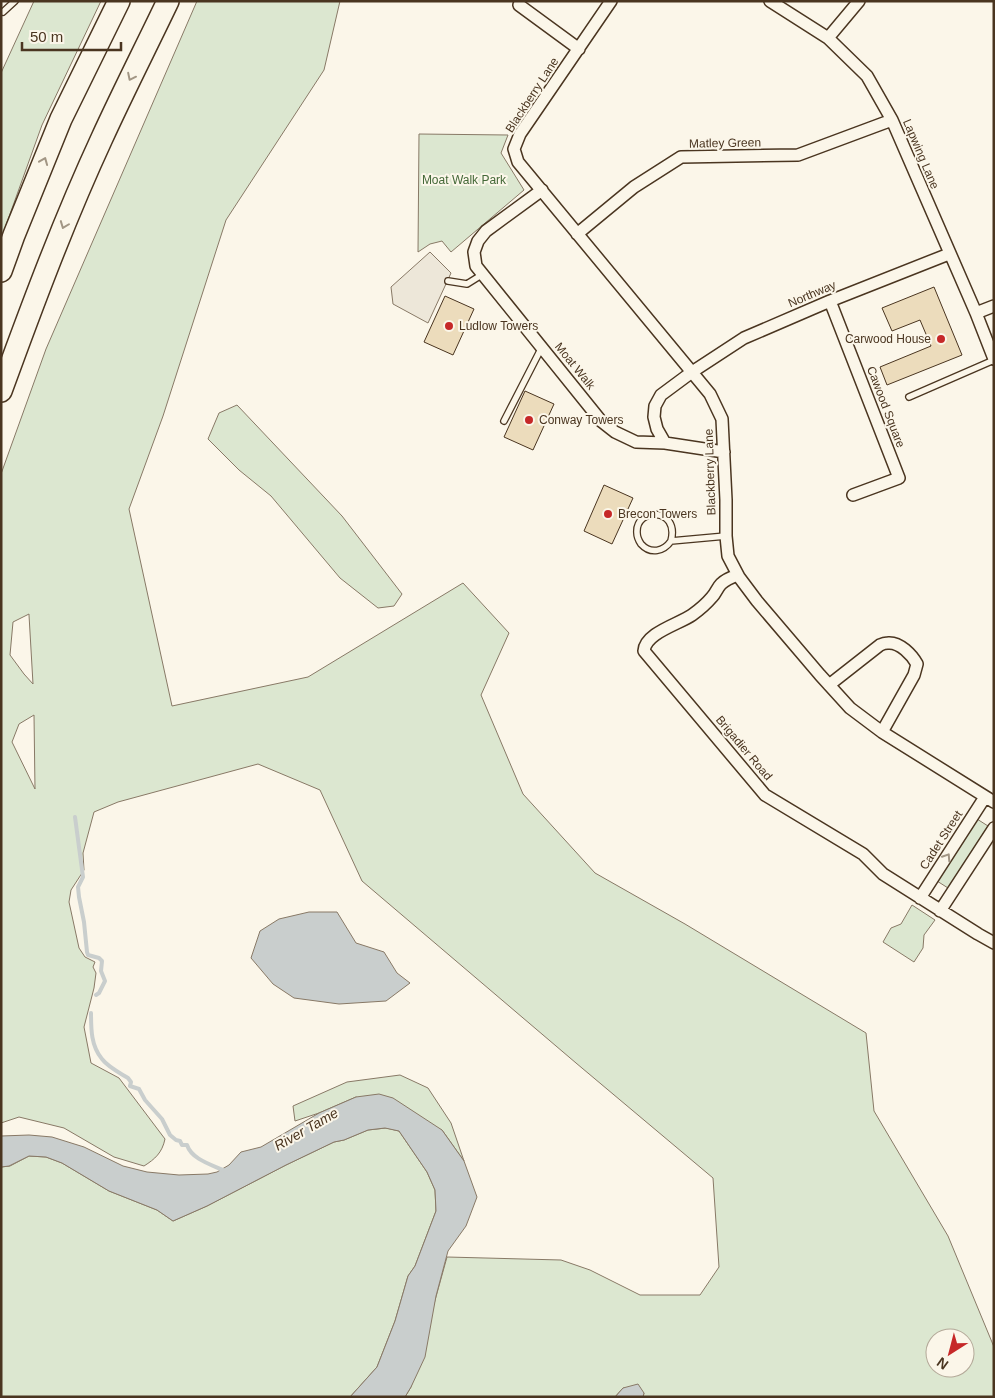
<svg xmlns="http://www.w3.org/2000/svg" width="995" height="1398" font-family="Helvetica,sans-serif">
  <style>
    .green { fill: #dce7d0; stroke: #887966; fill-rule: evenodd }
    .parking { fill: #ede7d9; stroke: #887966 }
    .water { fill: #c9cecd; stroke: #887966 }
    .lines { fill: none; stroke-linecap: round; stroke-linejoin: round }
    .stream { stroke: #c9cecd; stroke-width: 4 }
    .building { fill: #ecdcbc; stroke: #4a3520 }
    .lane-casing { stroke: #4a3520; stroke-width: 8 }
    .street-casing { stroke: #4a3520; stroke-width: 14 }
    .highway-casing { stroke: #4a3520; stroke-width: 24 }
    .lane { stroke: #fbf6e9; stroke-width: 5.5 }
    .street { stroke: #fbf6e9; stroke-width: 11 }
    .highway { stroke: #fbf6e9; stroke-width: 21 }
    .oneway { stroke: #a29684 }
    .poi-dot { fill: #c62828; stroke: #fbf6e9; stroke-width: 2 }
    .labels { text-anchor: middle; stroke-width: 4; stroke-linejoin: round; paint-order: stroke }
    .street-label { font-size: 12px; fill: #4a3520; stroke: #fbf6e9 }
    .park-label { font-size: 12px; fill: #436837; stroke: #fbf6e9 }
    .poi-label { font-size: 12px; fill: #4a3520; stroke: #fbf6e9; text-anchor: start }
    .water-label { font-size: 14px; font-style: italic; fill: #4a3520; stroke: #fbf6e9 }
  </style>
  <rect width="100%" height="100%" fill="#fbf6e9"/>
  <path class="green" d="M34,1H101L42,125L1,239V73Z
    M197,1H340L324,70L226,220L163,416L129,509L172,706L308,677L463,583L509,633L481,695L523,794L595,873L685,924L866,1033L874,1111L948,1236L994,1347V1397H643L644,1393L623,1388L615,1397H405L411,1387L447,1257L561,1260L590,1270L640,1295H700L719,1267L713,1178L576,1063L362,881L320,790L258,764L118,802L94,812L83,853L84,870L71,890L69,902L79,948L85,957L95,962L93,967L96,973L94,988L84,1027L91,1063L119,1078L165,1139C162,1153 155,1159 144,1166L114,1157L64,1128L19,1117L1,1123V474L46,349ZM29,614V615L33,684L24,674L10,655L13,622ZM34,715L35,789L12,742L19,724ZM935,1338H965V1368H935Z
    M419,134L508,135L501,153L524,190L451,252L442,241L430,244L418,252Z
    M237,405L342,516L402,594L394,606L378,608L340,578L271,496L239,470L208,439L219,413Z
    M977,819L988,826L948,888L937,881Z
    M912,905L935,920L924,935L923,948L914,962L883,942L891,928L901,924Z
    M400,1075L428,1088L451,1123L464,1161L442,1130L356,1097L319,1113L295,1121L293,1106L347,1082Z
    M386,1128L399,1131L427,1172L435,1190L436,1211L415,1266L408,1276L395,1321L377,1367L350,1397H1V1167L10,1166L29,1156L46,1157L62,1163L109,1191L157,1210L173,1221L207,1206L286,1165L334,1142L344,1140L368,1130Z"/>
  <path class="parking" d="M430,252L451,273L428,323L393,304L391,287Z"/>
  <path class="water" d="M309,912H337L356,943L384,952L397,973L410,983L386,1001L339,1004L294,998L273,984L251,958L260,931L279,919Z
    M379,1094L393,1098L442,1130L464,1161L477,1197L466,1226L448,1251L436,1296L425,1357L411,1387L405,1397H350L377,1367L395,1321L408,1276L415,1266L436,1211L435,1190L427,1172L399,1131L385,1128L368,1130L344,1140L334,1142L286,1165L207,1206L173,1221L157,1210L109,1191L62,1163L46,1157L29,1156L9,1166L1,1167V1136L29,1135L52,1137L84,1147L123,1166L147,1172L179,1175L208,1174L217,1172L229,1165L241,1152L261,1147L319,1113L356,1097Z
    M638,1384L644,1393L643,1397H615L623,1388Z"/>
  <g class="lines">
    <path class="stream" d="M75,817L83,877L78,887L79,897L84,922L87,952L88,955L99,958L102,961L101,971L105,981L99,993L96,995
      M91,1013C91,1029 91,1046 102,1059C108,1067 120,1073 128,1078L131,1082L130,1086L139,1089L145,1100L162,1119L170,1135L176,1140L180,1141L182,1145H187C192,1160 213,1165 225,1171"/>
  </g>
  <path class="building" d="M934,287L962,355L887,385L880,367L931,346L920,320L892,331L882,308Z
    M445,296L474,309L453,355L424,342Z
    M525,391L554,404L533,450L504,437Z
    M604,485L633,498L612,544L584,531Z"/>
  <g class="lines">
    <g class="lane-casing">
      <path id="lane" d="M3,12L15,1
        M448,281L467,284L483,274
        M909,397L994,360
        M504,421L542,347
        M671,541C680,507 635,507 637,533C637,537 639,541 641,544C651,555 664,551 671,541L726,536"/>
    </g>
    <g class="street-casing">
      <path id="street" d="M611,1L520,134L514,149L518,162L710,394L722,419L726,500V536L728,556L739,577L757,601L820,675L850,708L882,732L994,802
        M770,1L828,38L867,76L892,120L976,313L994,359
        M519,5L579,49
        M828,38L859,1
        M542,190L486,231L478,241L474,252L476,266L601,421L615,432L636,442L665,443L724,452
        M577,234L634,187L681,157L798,155L892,120
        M830,301L899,478L853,495
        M976,313L994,306
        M665,443L657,429L654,417L655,406L661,395L692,372L744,338L830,301L949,254
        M738,575C732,577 725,580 721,584C717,588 716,593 712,597C707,603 699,610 692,615C679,624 645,633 644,651L765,795L863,854L883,874L978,934L994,943
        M829,685L880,645C882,644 885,643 888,643C900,642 912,655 917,664L914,675L882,732
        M920,898L985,797
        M940,911L994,828"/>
    </g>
    <g class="highway-casing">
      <path id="highway" d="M1,271L14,235L61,119L119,1
        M1,391C32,306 64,220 102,138C123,92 146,47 168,1"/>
    </g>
    <use href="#lane" class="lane"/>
    <use href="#street" class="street"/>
    <use href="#highway" class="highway"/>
  </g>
  <defs><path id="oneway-chevron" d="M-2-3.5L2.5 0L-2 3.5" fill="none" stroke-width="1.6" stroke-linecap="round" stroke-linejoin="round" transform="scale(1.25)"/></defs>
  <g class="oneway">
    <use href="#oneway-chevron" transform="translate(131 77) rotate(116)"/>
    <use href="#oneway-chevron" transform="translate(44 161) rotate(-68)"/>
    <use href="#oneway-chevron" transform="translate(64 225) rotate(111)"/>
    <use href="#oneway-chevron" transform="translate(947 857) rotate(-57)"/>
  </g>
  <g class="poi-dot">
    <circle cx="449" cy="326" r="5"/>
    <circle cx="941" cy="339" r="5"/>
    <circle cx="529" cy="420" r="5"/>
    <circle cx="608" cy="514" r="5"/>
  </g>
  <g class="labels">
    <g class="street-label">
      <text transform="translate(532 95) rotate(-57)" y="4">Blackberry Lane</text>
      <text transform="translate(725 143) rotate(-1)" y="4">Matley Green</text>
      <text transform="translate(921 154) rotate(67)" y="4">Lapwing Lane</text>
      <text transform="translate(812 294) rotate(-23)" y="4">Northway</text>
      <text transform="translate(575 366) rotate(51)" y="4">Moat Walk</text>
      <text transform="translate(886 407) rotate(69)" y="4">Cawood Square</text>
      <text transform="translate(710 472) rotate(-92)" y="4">Blackberry Lane</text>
      <text transform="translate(744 748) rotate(50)" y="4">Brigadier Road</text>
      <text transform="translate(941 840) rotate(-57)" y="4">Cadet Street</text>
    </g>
    <g class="park-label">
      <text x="464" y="184">Moat Walk Park</text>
    </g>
    <g class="poi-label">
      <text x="459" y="330">Ludlow Towers</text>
      <text x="931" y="343" text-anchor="end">Carwood House</text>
      <text x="539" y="424">Conway Towers</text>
      <text x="618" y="518">Brecon Towers</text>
    </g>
    <g class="water-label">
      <text transform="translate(306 1129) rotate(-30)" y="5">River Tame</text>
    </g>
  </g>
  <rect width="995" height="1398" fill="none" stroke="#4a3520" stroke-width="5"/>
  <g transform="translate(950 1353) rotate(216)"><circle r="24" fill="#fbf6e9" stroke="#b4a999"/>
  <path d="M0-4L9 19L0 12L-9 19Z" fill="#c62828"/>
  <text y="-8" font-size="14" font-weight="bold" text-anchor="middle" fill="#4a3520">N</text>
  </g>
  <path d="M22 42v8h99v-8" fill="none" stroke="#4a3520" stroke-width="2.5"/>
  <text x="30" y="42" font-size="15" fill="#4a3520" stroke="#fbf6e9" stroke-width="4" paint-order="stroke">50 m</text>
</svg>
